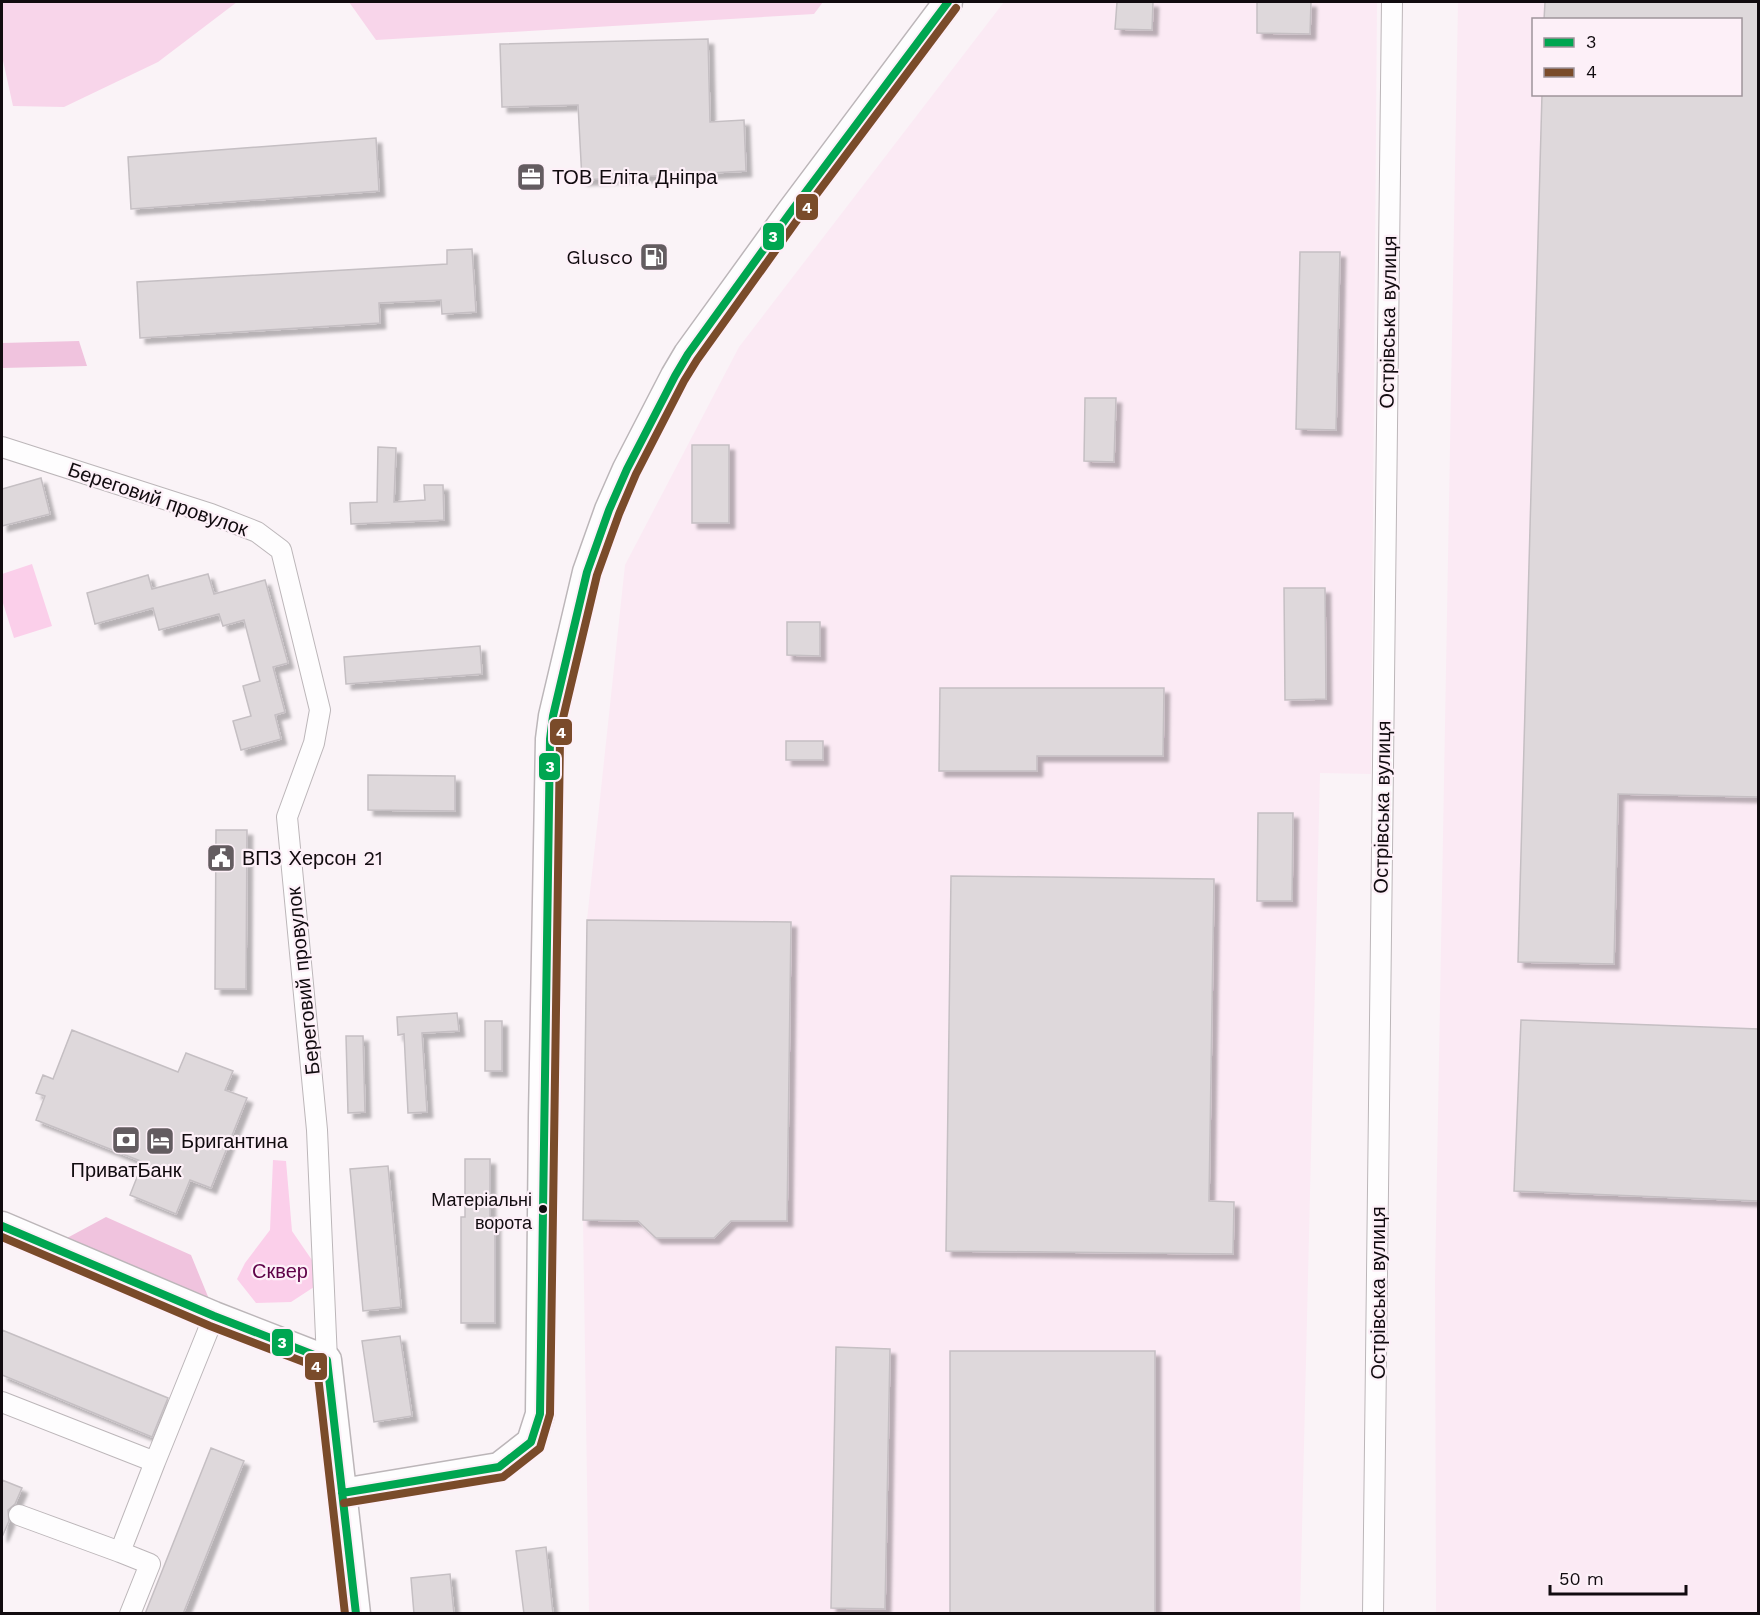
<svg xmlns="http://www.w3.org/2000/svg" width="1760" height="1615" font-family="'Work Sans',sans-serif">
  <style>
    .built { fill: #fbeaf4; fill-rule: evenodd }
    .green { fill: #fbcfea }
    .forest { fill: #f0c3de }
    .water { fill: #f8d5ea }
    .building { fill: #ded8db; stroke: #c5bfc3; stroke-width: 1.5; filter: url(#shadow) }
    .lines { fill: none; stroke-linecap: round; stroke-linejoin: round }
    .street-casing { stroke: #bcb6b9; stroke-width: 22 }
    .secondary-casing { stroke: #bcb6b9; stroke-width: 31 }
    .street { stroke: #fefdfe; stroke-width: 20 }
    .secondary { stroke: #fefdfe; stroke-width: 28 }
    .bus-1-casing { stroke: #fdf0f8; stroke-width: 12 }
    .bus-2-casing { stroke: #fdf0f8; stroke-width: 12 }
    .bus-1 { stroke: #00a651; stroke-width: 8 }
    .bus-2 { stroke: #7a4b2a; stroke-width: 8 }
    .bus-dot { fill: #110b0f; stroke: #fdf0f8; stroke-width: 2 }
    .labels { text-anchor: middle; stroke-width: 4.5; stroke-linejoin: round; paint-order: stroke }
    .bus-label { font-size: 18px; fill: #110b0f; stroke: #fdf0f8; text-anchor: end }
    .poi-label { font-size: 20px; fill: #110b0f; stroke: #fdf0f8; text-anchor: start }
    .street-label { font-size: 20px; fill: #110b0f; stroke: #fdf0f8 }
    .park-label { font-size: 20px; fill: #5f0248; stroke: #fdf0f8 }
    .line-badge { stroke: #fdf0f8; stroke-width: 2 }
    .badge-label { font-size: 16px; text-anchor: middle; font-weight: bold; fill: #fff }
  </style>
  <defs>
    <filter id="shadow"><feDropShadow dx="5.5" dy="5.5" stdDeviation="1.5" flood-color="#0004"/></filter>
  </defs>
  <rect width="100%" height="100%" fill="#faf3f7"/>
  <path class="built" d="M1004,2H1377L1371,774L1320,773L1300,1613L589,1614L583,1220L587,920L625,565L739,347Z
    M1458,2H1758V1613H1436L1435,1281ZM1534,20H1740V94H1534Z"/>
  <path class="green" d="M32,564L52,626L14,638L2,600V574Z
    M273,1160L286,1161L292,1231L316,1266L314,1287L291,1302L256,1303L237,1279L245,1263L270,1230Z"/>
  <path class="forest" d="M79,341L87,366L2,368V343Z
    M106,1217L191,1255L209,1299L67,1238Z"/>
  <path class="water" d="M2,2H237L158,62L64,107L13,106L2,56Z
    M349,2H823L814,14L376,40Z"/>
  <path class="building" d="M1117,2H1153L1152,30L1115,29Z
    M1257,2H1311L1310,34L1257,33Z
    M1545,2H1758V797L1618,794L1614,964L1518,962L1542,94H1740V20H1544Z
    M708,39L710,122L744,120L746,171L582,180L578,105L502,107L500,44Z
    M376,138L379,191L131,209L128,157Z
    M472,249L476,312L442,314L441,300L379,303L380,323L140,338L137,282L447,264V250Z
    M1300,252H1340L1336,430L1296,429Z
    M1085,398H1116L1114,462L1084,461Z
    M692,445H729V523H692Z
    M378,447L396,448L394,502L425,500L424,485H443L444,520L351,524L350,503L377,502Z
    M41,478L50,514L2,526V489Z
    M208,574L214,594L265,580L288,663L273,667L285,712L275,715L281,739L241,750L233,721L251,716L243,686L260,681L244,620L223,626L219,614L159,630L153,608L95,624L87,593L148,575L152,589Z
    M1284,588H1325L1326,699L1285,700Z
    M787,622H820V656L787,655Z
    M480,646L482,674L346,684L344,657Z
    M940,688H1164L1163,756H1037V771H939Z
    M786,741H823V760H786Z
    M368,775L455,776V811L368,810Z
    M1258,813H1293L1292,901H1257Z
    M216,830H247L246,989H215Z
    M951,876L1214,879L1209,1201L1234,1202L1233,1254L946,1251Z
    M587,920L791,922L787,1221H731L714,1238H656L638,1221L583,1220Z
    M457,1013L459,1031L422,1033L427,1112L408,1113L404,1034L398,1035L397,1017Z
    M1521,1020L1758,1029V1201L1514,1191Z
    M485,1021H502V1071H485Z
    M72,1030L178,1072L186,1053L233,1071L225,1090L247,1098L211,1188L190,1180L176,1214L130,1195L143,1162L36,1120L45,1096L36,1093L43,1075L53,1079Z
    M346,1036H363L365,1112L348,1113Z
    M465,1159H490V1217H495V1323H461V1217H465Z
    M388,1166L401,1307L363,1311L350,1169Z
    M2,1330L168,1398L152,1437L2,1375Z
    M400,1336L412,1416L374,1422L362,1341Z
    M836,1347L890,1349L885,1609L831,1608Z
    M950,1351H1155V1614H950Z
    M211,1448L244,1461L183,1614H145Z
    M2,1480L22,1488L15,1504L8,1510L9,1521L2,1537Z
    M546,1547L553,1614H524L516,1551Z
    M450,1574L454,1614H414L411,1578Z"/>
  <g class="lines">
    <g class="street-casing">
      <path id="street" d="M2,447L211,514L257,532L281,550L320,710L314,743L287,817L317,1130L327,1360
        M2,1402L155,1462L214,1316
        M19,1515L120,1552
        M130,1614L150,1564L120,1552L155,1462
        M1373,1614L1392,2"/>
    </g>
    <g class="secondary-casing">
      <path id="secondary" d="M2,1226L214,1316L327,1360L356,1614
        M342,1493L499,1467L531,1442L540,1414L543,1118L550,739L553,716L587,572L609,510L627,469L675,376L688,354L790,213L948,2"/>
    </g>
    <use href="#street" class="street"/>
    <use href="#secondary" class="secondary"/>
    <g class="bus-1-casing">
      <path id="bus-1" d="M2,1226L214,1316L327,1360L356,1614
        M342,1493L499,1467L531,1442L540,1414L550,739L553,716L587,572L609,510L627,469L675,376L688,354L790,213L948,2"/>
    </g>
    <g class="bus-2-casing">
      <path id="bus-2" d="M2,1237L210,1326L317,1367L345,1614
        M344,1503L503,1477L540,1448L550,1414L560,740L563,718L597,575L619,514L636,474L684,381L697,360L798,219L956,8"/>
    </g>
    <use href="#bus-1" class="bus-1"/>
    <use href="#bus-2" class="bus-2"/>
  </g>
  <defs>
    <g id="office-square" transform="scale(1.5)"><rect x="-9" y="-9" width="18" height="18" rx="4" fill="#635c60" stroke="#fdf0f8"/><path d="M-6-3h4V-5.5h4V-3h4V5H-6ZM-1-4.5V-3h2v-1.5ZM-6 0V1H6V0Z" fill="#fff"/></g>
    <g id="fuel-square" transform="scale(1.5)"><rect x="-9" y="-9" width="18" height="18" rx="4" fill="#635c60" stroke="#fdf0f8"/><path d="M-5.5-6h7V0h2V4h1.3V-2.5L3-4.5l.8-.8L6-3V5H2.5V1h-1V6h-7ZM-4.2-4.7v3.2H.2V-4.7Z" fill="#fff"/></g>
    <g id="civic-square" transform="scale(1.5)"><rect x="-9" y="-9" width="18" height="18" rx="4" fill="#635c60" stroke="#fdf0f8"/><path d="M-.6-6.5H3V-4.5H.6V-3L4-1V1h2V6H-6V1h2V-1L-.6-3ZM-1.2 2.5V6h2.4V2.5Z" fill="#fff"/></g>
    <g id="bank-square" transform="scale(1.5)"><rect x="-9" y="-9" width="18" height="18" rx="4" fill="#635c60" stroke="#fdf0f8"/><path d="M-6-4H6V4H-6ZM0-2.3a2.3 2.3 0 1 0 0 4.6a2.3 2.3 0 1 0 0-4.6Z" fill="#fff"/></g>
    <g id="hotel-square" transform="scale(1.5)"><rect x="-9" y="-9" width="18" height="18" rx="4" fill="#635c60" stroke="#fdf0f8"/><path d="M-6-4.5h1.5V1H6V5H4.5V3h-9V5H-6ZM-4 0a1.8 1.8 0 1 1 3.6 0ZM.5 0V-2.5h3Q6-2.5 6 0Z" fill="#fff"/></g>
  </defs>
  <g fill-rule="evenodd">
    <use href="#office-square" x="531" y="177"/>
    <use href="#fuel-square" x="654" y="257"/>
    <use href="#civic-square" x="221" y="858"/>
    <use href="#bank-square" x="126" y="1140"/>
    <use href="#hotel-square" x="160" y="1141"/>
  </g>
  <circle class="bus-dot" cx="543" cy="1209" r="5"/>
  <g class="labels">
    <g class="bus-label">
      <text x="532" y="1206">Матеріальні<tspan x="532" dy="23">ворота</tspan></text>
    </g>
    <g class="poi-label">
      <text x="552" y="184">ТОВ Еліта Дніпра</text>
      <text x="633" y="264" text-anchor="end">Glusco</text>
      <text x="242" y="865">ВПЗ Херсон 21</text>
      <text x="181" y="1148">Бригантина</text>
      <text x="126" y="1177" text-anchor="middle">ПриватБанк</text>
    </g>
    <g class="street-label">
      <text transform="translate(1388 322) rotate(-89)" y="7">Острівська вулиця</text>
      <text transform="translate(158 499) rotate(19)" y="7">Береговий провулок</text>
      <text transform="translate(1382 807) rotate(-89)" y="7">Острівська вулиця</text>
      <text transform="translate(303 981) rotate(-96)" y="7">Береговий провулок</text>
      <text transform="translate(1378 1293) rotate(-90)" y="7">Острівська вулиця</text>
    </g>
    <g class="park-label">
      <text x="280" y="1278">Сквер</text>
    </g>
  </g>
  <g class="line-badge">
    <rect x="795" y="193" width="24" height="28" rx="6" fill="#7a4b2a"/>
    <rect x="762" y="222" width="23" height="29" rx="6" fill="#00a651"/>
    <rect x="549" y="718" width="24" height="28" rx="6" fill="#7a4b2a"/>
    <rect x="538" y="752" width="23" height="29" rx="6" fill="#00a651"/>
    <rect x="271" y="1328" width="23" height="29" rx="6" fill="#00a651"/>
    <rect x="304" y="1352" width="24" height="29" rx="6" fill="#7a4b2a"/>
  </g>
  <g class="badge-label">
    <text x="807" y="213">4</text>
    <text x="773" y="242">3</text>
    <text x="561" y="738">4</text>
    <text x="550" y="772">3</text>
    <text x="282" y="1348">3</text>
    <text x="316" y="1372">4</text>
  </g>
  <rect width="1760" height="1615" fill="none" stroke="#110b0f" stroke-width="6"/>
  <rect x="1532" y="18" width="210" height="78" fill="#fdf0f8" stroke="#9f949b" stroke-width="1.5"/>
  <rect x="1544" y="38" width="30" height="9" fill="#00a651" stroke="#9f949b" stroke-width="1.5"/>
  <text x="1586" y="48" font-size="18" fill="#110b0f">3</text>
  <rect x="1544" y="68" width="30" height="9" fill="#7a4b2a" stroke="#9f949b" stroke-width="1.5"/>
  <text x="1586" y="78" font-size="18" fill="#110b0f">4</text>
  <path d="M1550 1585v9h136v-9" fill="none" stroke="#110b0f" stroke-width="3"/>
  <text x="1559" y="1585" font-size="18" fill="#110b0f" stroke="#fdf0f8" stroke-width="4.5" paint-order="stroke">50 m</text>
</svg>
